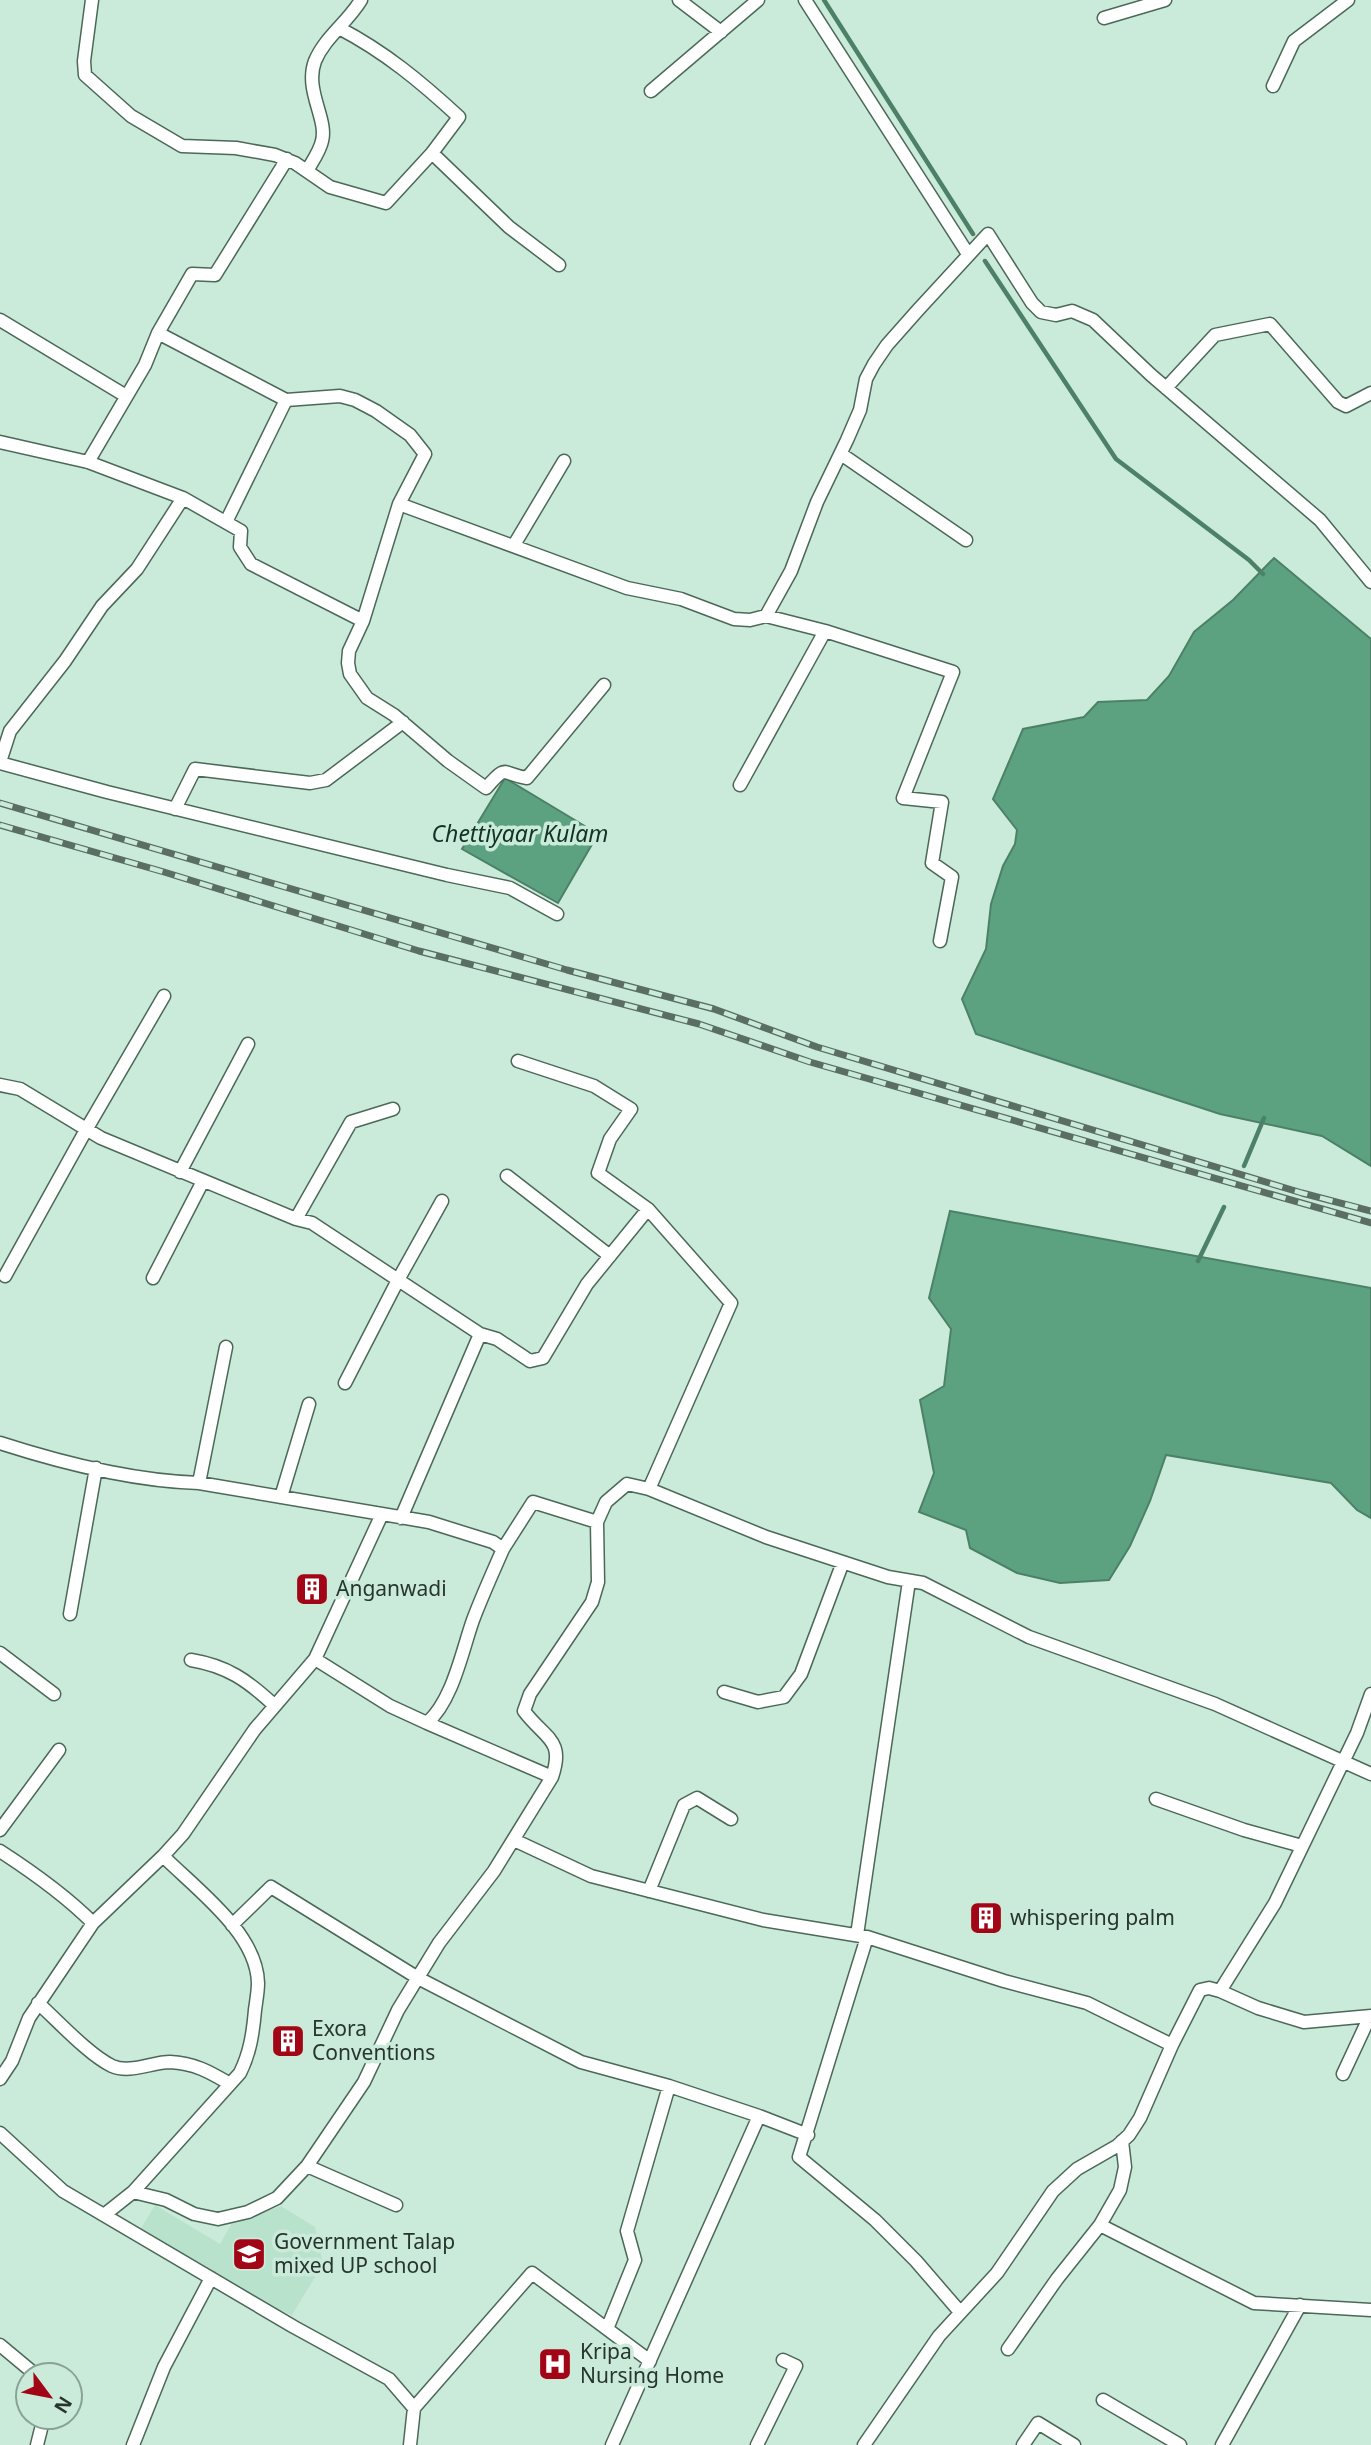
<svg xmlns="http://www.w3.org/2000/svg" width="1371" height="2445" font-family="'Noto Sans',sans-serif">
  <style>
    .built { fill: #b9e2cd }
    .water { fill: #5ca281; stroke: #4c8168; stroke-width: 2 }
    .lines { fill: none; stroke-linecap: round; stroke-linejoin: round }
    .stream { stroke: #4c8168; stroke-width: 4.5 }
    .minor-casing { stroke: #4b6859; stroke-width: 15 }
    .minor { stroke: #fff; stroke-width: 12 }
    .rail-casing { stroke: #5a6e63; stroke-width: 7 }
    .rail { stroke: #caebd9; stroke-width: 4.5; stroke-dasharray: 13; stroke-linecap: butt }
    .labels { text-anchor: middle; stroke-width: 7; stroke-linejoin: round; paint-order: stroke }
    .poi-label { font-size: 21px; fill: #28352e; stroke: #caebd9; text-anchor: start }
    .water-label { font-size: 23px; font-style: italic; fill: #113224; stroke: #caebd9 }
  </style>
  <rect width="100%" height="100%" fill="#caebd9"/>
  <path class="built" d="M155,2205L220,2244L232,2223L281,2206L315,2227L323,2264L292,2315L257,2301L140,2230Z"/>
  <path class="water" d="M1274,558L1371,639V1166L1322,1136L1220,1114L976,1034L962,999L986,949L991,904L1003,866L1015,844L1017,830L993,799L1023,729L1084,717L1098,702L1147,700L1169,676L1194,632L1233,600Z
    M505,778L598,834L558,903L462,849Z
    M950,1211L1371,1288V1518L1357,1510L1331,1483L1166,1455L1150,1501L1130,1546L1109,1580L1060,1583L1017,1573L970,1548L966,1530L919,1512L934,1473L920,1400L944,1386L951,1329L929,1298Z"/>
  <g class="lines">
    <path class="stream" d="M824,0L973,234
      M985,261L1116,459L1249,560L1263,574
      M1244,1166L1264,1118
      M1198,1261L1224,1207"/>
    <g class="minor-casing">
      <path id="minor" d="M92,0L84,61L85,75L131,116L182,146L236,148L275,155L295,163L330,187L386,203L432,153L459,117C421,82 385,52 339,28
        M679,0L721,32
        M805,0L968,254
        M1104,18L1165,0
        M1273,86L1294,41L1348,0
        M651,91L758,0
        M432,153L509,227L559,265
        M307,171C312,162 320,151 322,141C328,119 304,90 315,61C325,37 348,22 361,0
        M0,320L126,396
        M158,333L286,400L340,396L355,400L376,411L410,435L425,454L399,504
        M1166,388L1215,335L1270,324L1338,402L1346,406L1371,393
        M0,442L88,462L183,498L241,531L240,547L251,564L363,621L399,504L627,588L681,599L734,619L750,620L766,616L791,571L817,502L847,440L860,410L866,379L874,364L887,345L918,310L988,234L1032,303L1041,312L1056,315L1072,311L1093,320L1151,375L1320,520L1371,582
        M841,454L966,540
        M88,462L145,365L158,333L192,274L215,275L287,159
        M226,522L286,400
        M514,545L564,461
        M766,616L825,631L953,672L903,798L942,802L932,863L952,877L940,941
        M363,621L349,651L348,663L350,674L367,698L394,715L448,761L486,788C508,763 501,774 527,778L604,685
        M0,762L10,731L65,661L102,606L137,569L183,498
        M0,763L107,792L447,875L510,888L557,914
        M740,785L825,631
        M175,809L195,769L310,783L326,780L403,722
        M518,1061L594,1086L631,1109L610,1139L598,1173L648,1209L731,1303L649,1489
        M0,1085L20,1089L101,1138L296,1219L312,1223L480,1334
        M180,1172L248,1044
        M507,1176L610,1256
        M296,1219L351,1122L393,1109
        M5,1276L86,1130L164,996
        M153,1278L203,1181
        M345,1383L398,1280L442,1201
        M0,1443C62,1463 134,1481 199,1483L429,1522L493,1542L503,1549L533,1502L597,1522
        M199,1483L226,1347
        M281,1497L309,1404
        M401,1518L480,1334L497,1339L530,1361L543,1358L587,1284L648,1209
        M70,1614L96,1468
        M0,1653L54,1694
        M315,1659L390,1706L427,1723C453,1700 462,1651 473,1620C482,1596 493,1572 503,1549
        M191,1660C227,1666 247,1680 274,1705
        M724,1692L758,1702L784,1697L801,1674L843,1562
        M427,1723L552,1777
        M1156,1799L1244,1830L1302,1846
        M0,1830L59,1750
        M514,1840L591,1876L763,1920L867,1937L1004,1981L1087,2003L1172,2045
        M0,1851C34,1873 65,1895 93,1923L29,2018L12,2061L0,2079
        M649,1891L684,1805L697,1798L731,1819
        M93,1923L163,1856L183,1834L255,1729L315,1659L382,1514
        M232,1925L271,1887L418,1978L581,2062L669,2086L759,2116L612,2445
        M857,1935L909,1581
        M867,1937L799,2157L875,2220L916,2261L960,2312
        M1220,1991L1258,2008L1304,2022L1371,2016
        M38,2003C58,2021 89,2055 112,2066C130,2074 152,2062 170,2062C194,2063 210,2072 230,2084
        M1343,2074L1370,2016
        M759,2116L808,2135
        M0,2133L63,2191L294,2327L389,2379L414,2408L410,2445
        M307,2166L396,2205
        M133,2192L240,2073C250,2053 253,2033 255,2010C256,2002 258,1992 258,1983C257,1933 196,1889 163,1856
        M104,2215L133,2192L166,2200L194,2214L218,2219L248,2212L277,2198L307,2166L364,2082L398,2010L439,1943L494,1871L552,1777C565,1739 545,1739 524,1711L530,1694L592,1602L598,1582L597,1522L606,1502L627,1484L649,1489L766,1537L888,1577L923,1583L1029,1637L1215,1704L1371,1774
        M1100,2225L1254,2303L1371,2310
        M607,2329L635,2260L627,2231L669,2086
        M0,2345L36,2375
        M1008,2349L1057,2279L1100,2225L1120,2190L1125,2167L1122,2141
        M1103,2400L1180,2445
        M414,2408L532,2273L650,2361
        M37,2445L44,2417
        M133,2445L164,2367L211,2278
        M757,2445L796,2366L783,2360
        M864,2445L939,2336L997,2273L1053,2191L1077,2169L1117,2146L1129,2135L1140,2118L1172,2045L1200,1990L1209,1988L1220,1991L1275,1903L1357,1733L1371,1694
        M1023,2445L1038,2423L1074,2445
        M1222,2445L1300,2305"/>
    </g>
    <use href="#minor" class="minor"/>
    <g class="rail-casing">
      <path id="rail" d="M0,803L567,970L714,1009L817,1047L1302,1193L1371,1211
        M0,825L164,872L419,951L699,1024L810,1062L1371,1223"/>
    </g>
    <use href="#rail" class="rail"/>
  </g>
  <defs>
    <g id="building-square" transform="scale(1.75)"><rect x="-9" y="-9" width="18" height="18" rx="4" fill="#a20616" stroke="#caebd9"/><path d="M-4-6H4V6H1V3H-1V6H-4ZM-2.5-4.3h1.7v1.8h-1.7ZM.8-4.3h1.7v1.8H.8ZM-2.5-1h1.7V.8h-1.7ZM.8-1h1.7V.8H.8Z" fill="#fff"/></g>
    <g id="school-square" transform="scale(1.75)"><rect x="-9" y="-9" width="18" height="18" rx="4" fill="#a20616" stroke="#caebd9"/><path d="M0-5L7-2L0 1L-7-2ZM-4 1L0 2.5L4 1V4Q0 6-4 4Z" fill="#fff"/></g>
    <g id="hospital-square" transform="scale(1.75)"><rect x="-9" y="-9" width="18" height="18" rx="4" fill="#a20616" stroke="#caebd9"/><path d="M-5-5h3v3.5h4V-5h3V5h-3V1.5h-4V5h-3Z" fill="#fff"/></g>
  </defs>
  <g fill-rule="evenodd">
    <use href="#building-square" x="312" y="1589"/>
    <use href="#building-square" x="986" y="1918"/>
    <use href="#building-square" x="288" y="2041"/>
    <use href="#school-square" x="249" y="2254"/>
    <use href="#hospital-square" x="555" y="2364"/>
  </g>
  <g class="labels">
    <g class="poi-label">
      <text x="336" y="1596">Anganwadi</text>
      <text x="1010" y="1925">whispering palm</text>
      <text x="312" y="2036">Exora<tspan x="312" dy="24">Conventions</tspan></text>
      <text x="274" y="2249">Government Talap<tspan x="274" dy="24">mixed UP school</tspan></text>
      <text x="580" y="2359">Kripa<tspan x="580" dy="24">Nursing Home</tspan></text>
    </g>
    <g class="water-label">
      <text x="520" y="842">Chettiyaar Kulam</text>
    </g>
  </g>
  <g transform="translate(49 2396) rotate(122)"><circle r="33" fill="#caebd9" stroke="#89a295" stroke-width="2"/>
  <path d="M0-5L12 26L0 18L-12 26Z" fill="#a20616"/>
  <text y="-10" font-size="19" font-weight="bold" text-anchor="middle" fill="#28352e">N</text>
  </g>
</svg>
